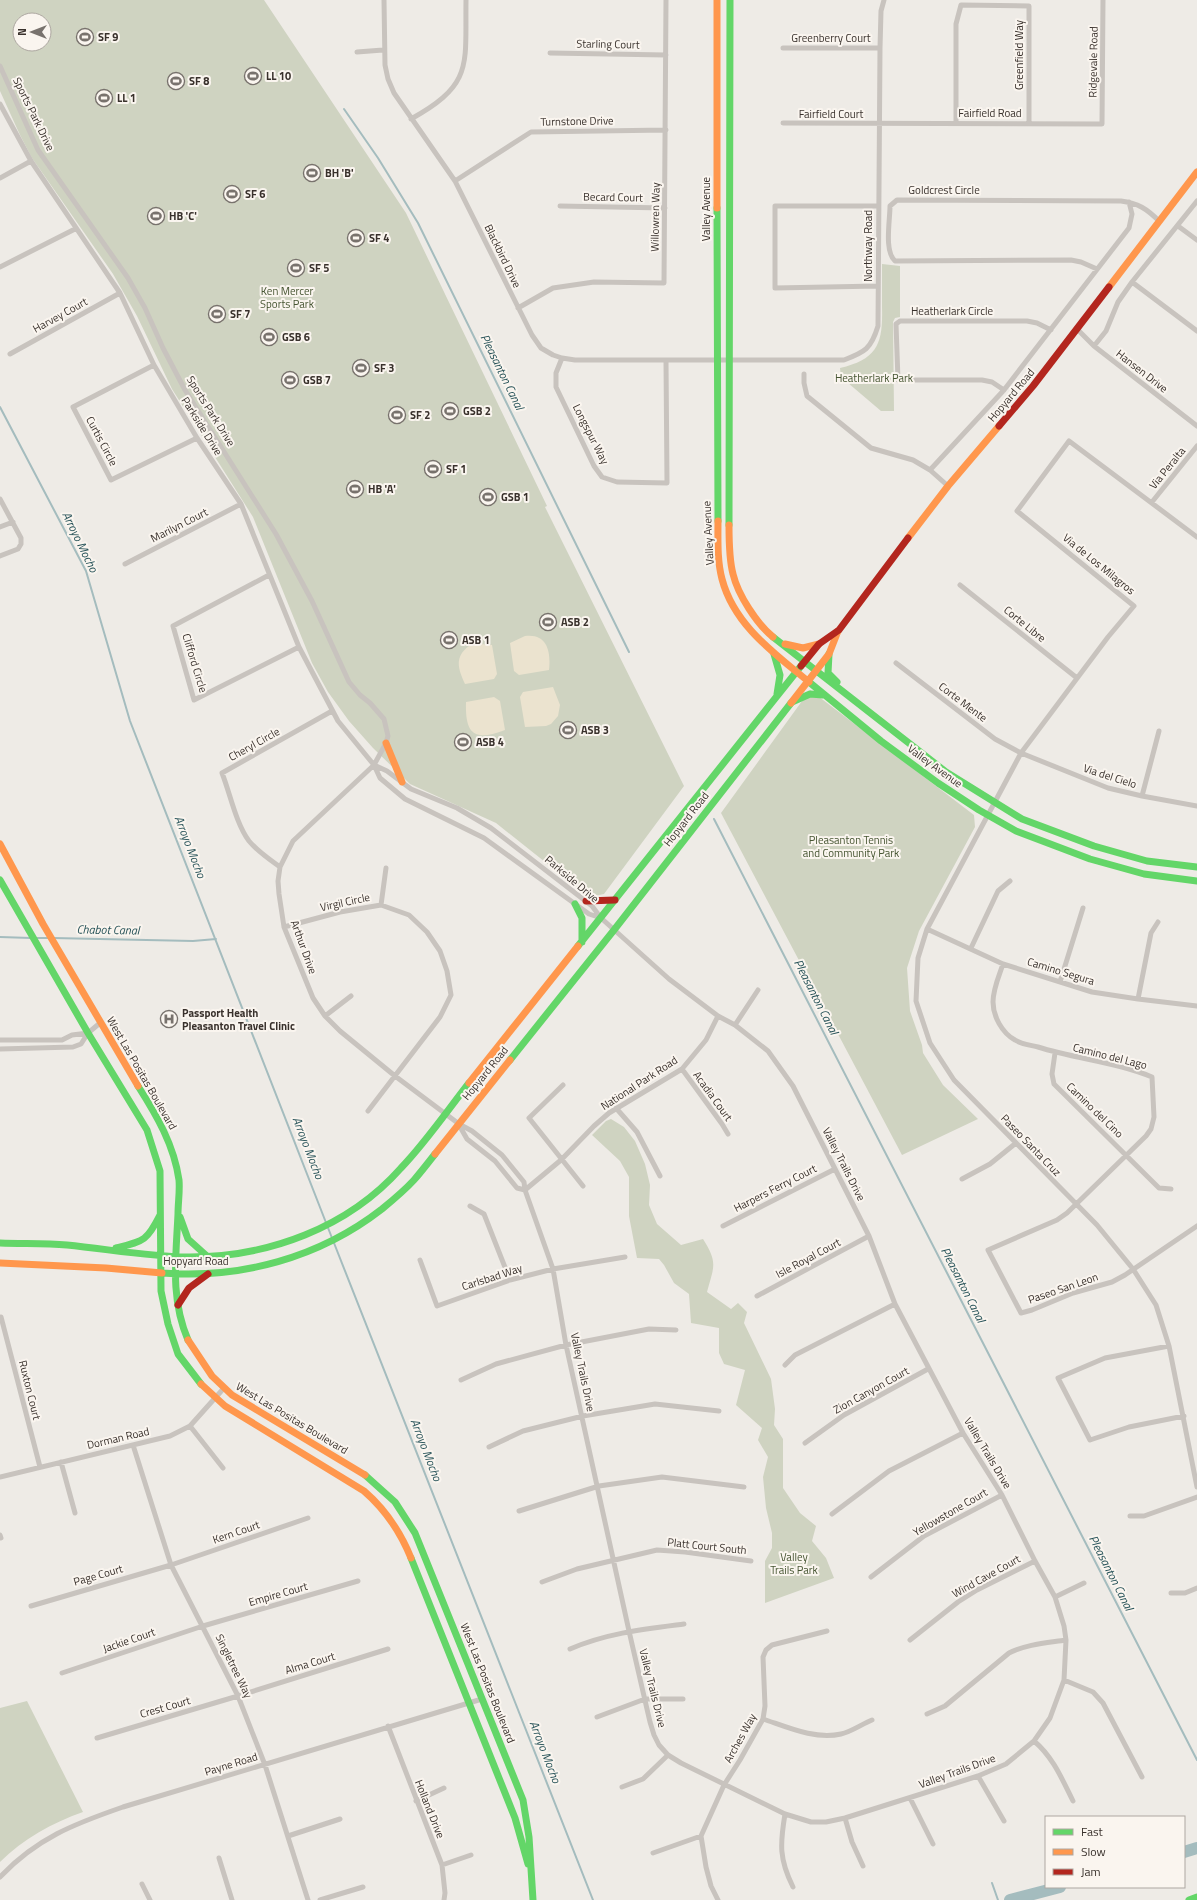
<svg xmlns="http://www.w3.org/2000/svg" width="1197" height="1900" font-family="'Titillium Web',sans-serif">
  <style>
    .green { fill: #cfd3c1; fill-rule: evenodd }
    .sand { fill: #ebe3cf }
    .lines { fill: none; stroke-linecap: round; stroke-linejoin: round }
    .stream { stroke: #a4bcbe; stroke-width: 2 }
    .river { stroke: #a4bcbe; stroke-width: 12 }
    .street { stroke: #c8c3be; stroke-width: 5 }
    .fast { stroke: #63d668; stroke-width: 7 }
    .slow { stroke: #ff974d; stroke-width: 7 }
    .jam { stroke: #b3261e; stroke-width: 7 }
    .labels { text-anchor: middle; stroke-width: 4; stroke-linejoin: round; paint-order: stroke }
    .poi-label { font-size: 11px; font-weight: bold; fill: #39312c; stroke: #faf5ef; text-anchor: start }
    .street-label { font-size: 11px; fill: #39312c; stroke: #faf5ef }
    .park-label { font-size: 11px; fill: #465532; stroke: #faf5ef }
    .water-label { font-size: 12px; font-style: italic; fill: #255157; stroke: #faf5ef }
  </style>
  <rect width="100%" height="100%" fill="#eeebe6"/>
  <path class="green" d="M0,0H264L406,213L547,506L545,507L684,786L604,894L589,897L496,823L410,784L373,748L349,721L328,692L312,663L253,517L172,389L137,316L113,274L32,158L20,135L0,91ZM20,20H44V44H20Z
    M882,264L900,266V317L895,318L893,322L894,411H881L841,377L840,368C878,359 883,343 882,307C882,293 882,278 882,264Z
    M810,690L974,815L975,827L919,931L907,968L910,1011L922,1045L923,1053L943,1085L978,1119L902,1155L721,813Z
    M611,1119L624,1127L635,1141L645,1164L650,1185L649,1205L657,1224L681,1245L703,1239C718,1263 714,1266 707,1292L731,1309L738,1303L747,1312L744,1323L771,1379L775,1409L774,1425L783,1439V1488L800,1513L816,1526L812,1541L826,1558L834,1578L765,1603V1561L772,1548V1533L766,1508L763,1477L768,1457L758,1440L762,1428L736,1405L745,1370L724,1364L719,1353V1328L691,1323L689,1294L674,1283L664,1265L659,1259L637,1258L629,1216V1177L620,1161L592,1135L606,1121Z
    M27,1701L83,1812C52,1823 23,1839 0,1862V1708Z"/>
  <path class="sand" d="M525,636C548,633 551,653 549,670L519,675L514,671L510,643Z
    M480,644L492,645L497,674L494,679L465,684C458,669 454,657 469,646Z
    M553,687L560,705L558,716L551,724L546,726L525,727L520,697L523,692Z
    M494,697L500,701L505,730C474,742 465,734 466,702Z"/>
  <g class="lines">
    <path class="stream" d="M344,109L378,158L418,223L629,652
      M0,407L86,571L130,721L332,1238
      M714,819L1197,1760
      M0,937L31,938
      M35,938H49
      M53,938L193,941L216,939
      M334,1243L593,1900
      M992,1883L998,1900"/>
    <path class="river" d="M1184,1852L1197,1848
      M1010,1900L1060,1887"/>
    <path class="street" d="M384,0L385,65L388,79L394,93L455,181L532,335L541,348L553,355L562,358L575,360H844C865,352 871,349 878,326L880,48L881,11L884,0
      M783,48H880
      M357,52L383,50
      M550,53L666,55
      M0,66L38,150L128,278L145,308L163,348L185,390L276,534L312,601L349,682L360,695L370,703L384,719L388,736L386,743L374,765L293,841L280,867L278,881L279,894L284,927L313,998L325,1016L340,1031L395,1076L459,1124L472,1131L502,1155L524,1182L525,1190L553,1269L566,1345L629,1631L650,1722L654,1735L659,1745L668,1755L681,1763L785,1814L811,1822H826L845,1818L978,1776L1006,1764L1034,1741L1050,1718L1064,1680L1066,1640L1064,1626L1055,1597L1035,1561L1002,1495L963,1433L895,1304L869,1236L793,1086L768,1051L735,1025L718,1016L669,979L601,918L592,906L491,828L457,808L411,789L387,771L374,765
      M0,104L31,161L120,293L154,365L197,438L241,504L299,647L338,721L374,765L380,778L405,799L484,838L589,914L601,918
      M411,119C474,84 465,65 466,0
      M783,123L1102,124L1103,0
      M956,123V24L961,5L1029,6V123
      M0,178L31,161
      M455,181L531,132L666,130
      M560,206L665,208
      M877,206H775V288L878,286
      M1178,226L1197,240
      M0,267L75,229
      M1097,269L1081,262L1071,260L895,261C884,251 890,221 890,206L897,200L1121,201C1138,203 1147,209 1159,221
      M1132,282L1197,331
      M518,308L553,288L594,282L664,283L666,0
      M1077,329L1094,346L1197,426
      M1094,346L1106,331L1118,302L1132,282L1197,201
      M10,354L120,293
      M562,358L556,373V387L594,466L602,477L617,482L667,483L666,361
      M154,365L73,407L111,480L197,438
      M804,374V383L807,396L871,448L913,460L930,470L948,486
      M1004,390L992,382L982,380H898L896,324L900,321H1027L1037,323L1051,330
      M930,470L1004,390L1129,228L1132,214L1129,202
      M0,499L21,538V544L18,549L0,556
      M1152,502L1197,446
      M0,527L13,522
      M1197,537L1069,441L1017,511L1134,606L1108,637L1021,753L927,929L918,958L916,1001L930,1043L954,1080L1097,1225L1133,1269L1156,1305L1169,1346L1197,1487
      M125,564L241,504
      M269,575L173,626L194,700L299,647
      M960,585L1077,678
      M896,663L995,739L1021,753L1108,788L1142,796L1197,806
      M1142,796L1159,731
      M280,867C269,859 258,852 249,841C236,824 230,793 222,773L332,711
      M381,905L386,868
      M284,927L340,912L381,905L409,915L427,932L440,951L447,971L451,995L440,1017L368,1111
      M927,929L1003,964L1092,992L1138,999L1197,1006
      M971,948L998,891L1010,881
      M1003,964C999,976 993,989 993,1002C993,1016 1002,1033 1015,1040C1021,1044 1030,1045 1038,1047C1076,1059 1116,1062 1152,1077L1154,1117L1151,1129L1146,1136L1067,1213L1057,1220L988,1250L1021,1313L1032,1310L1073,1293L1112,1282L1125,1275L1197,1226
      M1060,982L1083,908
      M1138,999L1151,933L1158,922
      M325,1016L351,996
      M735,1025L758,990
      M0,1040H62L72,1035L88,1033
      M0,1049L73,1047L81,1044L88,1033L100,1023
      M1055,1053L1052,1074L1054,1084L1159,1188L1171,1189
      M682,1069L722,1124L728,1134
      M563,1085L529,1118L583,1186
      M616,1108L637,1132L660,1176
      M459,1125L467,1139L495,1161L517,1188L525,1190
      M962,1179L990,1164L1016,1143
      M525,1190L561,1160L594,1126L609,1113L682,1069L706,1040L718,1016
      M470,1206L484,1214L510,1280
      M723,1226L835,1169
      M420,1260L437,1306L510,1280L553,1269L625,1257
      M757,1296L869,1236
      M1,1317L40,1467
      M1169,1346L1105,1358L1058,1378L1090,1440L1129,1427L1184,1416
      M785,1365L795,1355L895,1304
      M461,1380L496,1364L566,1345L649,1329L676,1330
      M190,1426L223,1468
      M805,1443L844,1415L928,1369
      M133,1445L171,1565L238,1696L265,1765L308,1900
      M489,1447L523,1431L583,1416L655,1404L719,1411
      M61,1462L75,1513
      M0,1477L170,1436L190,1426L224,1388
      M519,1511L599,1486L662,1477L744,1487
      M832,1514L889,1471L963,1433
      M1130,1516H1144L1197,1497
      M0,1535L1,1538
      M871,1577L924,1536L1002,1495
      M542,1582L577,1569L657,1550L685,1552L751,1561
      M1171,1593H1185L1197,1588
      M1055,1597L1084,1583
      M31,1606L171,1565L308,1518
      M910,1640L958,1602L977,1590L1035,1561
      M570,1649C607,1633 645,1629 684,1624
      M62,1673L203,1626L358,1581
      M1064,1680L1093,1692L1103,1703L1142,1777
      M927,1714L945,1706L1009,1653C1027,1644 1046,1643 1066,1640
      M597,1717L645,1699H683
      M763,1719C787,1727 815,1740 841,1734C851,1732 862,1724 872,1720
      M388,1726L442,1865L445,1893L444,1900
      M97,1738L238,1696L388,1649
      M1034,1741C1053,1757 1062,1779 1073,1801
      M978,1776L1004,1821
      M622,1787L643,1779L668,1755
      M910,1798L933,1844
      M416,1801L444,1788
      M785,1814C780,1844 779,1859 793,1887
      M845,1818L852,1842L863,1866
      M288,1836L340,1819
      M653,1853L701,1836
      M219,1858L232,1900
      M442,1865L471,1855
      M0,1877C37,1838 74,1824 123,1807L482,1699
      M142,1884L150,1900
      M320,1900L363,1887
      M718,1900L711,1886L706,1867L701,1836L724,1785L740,1760L763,1719L765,1706L763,1657L766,1650L772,1645L827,1631"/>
    <path class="fast" d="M717,208L718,521
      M729,525L730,0
      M773,637L946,772L1022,819L1094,846L1147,861L1197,867
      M774,654L780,675L777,694
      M829,654L828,673L837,682
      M809,682L881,741L938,783L979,810L1016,831L1090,859L1144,874L1197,881
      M792,702L810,694L823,695
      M0,880L88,1033L147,1130L160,1171L161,1291L168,1324L178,1354L201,1384
      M575,904L582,918V942
      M578,946L801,666
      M510,1060L614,930L791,703
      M138,1086C157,1116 174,1145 179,1180C180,1191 178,1203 178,1214C176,1258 170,1298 188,1340
      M180,1217L188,1239L208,1257
      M0,1243C22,1244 44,1243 67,1245C108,1249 149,1257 190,1257C268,1257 348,1228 401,1168C426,1142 447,1111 469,1083
      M116,1248C144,1241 147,1241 160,1215
      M162,1273C241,1279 319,1258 382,1209C393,1200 404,1191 414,1180C421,1172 428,1163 435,1154
      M365,1475L395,1502L415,1533L523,1800L529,1837L533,1900
      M411,1558L515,1818L528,1864
      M1189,1900L1197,1897"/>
    <path class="slow" d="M717,0V208
      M1109,287L1197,172
      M718,521C718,540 717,560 722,579C734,625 774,653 809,682
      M729,525C729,541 729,559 733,574C738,595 757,624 773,637
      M908,538L948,486L999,426
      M785,644L803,648L819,644
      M791,703L829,654L838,631
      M386,743L402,782
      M0,844L43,924L138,1086
      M469,1083L578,946
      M435,1154L510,1060
      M0,1263L106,1268L162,1273
      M188,1340L212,1376L232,1395L365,1475
      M201,1384L225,1406L364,1491C386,1510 400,1531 411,1558"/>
    <path class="jam" d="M999,426L1033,386L1109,287
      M801,666L819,644L839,630L908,538
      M586,901L615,900
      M178,1305L189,1288L208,1274"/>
  </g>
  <defs>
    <g id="stadium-ring" transform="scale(0.9)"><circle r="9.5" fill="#faf5ef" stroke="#78726d" stroke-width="1.5"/><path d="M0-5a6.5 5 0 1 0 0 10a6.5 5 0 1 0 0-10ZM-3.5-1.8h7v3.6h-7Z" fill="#78726d"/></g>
    <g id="hospital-ring" transform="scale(0.9)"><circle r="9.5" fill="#faf5ef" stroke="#78726d" stroke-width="1.5"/><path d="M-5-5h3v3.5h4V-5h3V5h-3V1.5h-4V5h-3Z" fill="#78726d"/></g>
  </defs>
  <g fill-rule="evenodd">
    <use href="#stadium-ring" x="85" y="37"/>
    <use href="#stadium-ring" x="253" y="76"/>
    <use href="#stadium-ring" x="176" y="81"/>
    <use href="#stadium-ring" x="104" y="98"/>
    <use href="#stadium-ring" x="312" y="173"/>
    <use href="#stadium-ring" x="232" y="194"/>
    <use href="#stadium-ring" x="156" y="216"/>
    <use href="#stadium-ring" x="356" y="238"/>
    <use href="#stadium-ring" x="296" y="268"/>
    <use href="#stadium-ring" x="217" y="314"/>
    <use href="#stadium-ring" x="269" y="337"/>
    <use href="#stadium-ring" x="361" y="368"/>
    <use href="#stadium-ring" x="290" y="380"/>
    <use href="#stadium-ring" x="450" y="411"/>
    <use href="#stadium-ring" x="397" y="415"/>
    <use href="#stadium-ring" x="433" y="469"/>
    <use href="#stadium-ring" x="355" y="489"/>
    <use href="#stadium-ring" x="488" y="497"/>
    <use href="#stadium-ring" x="548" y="622"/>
    <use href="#stadium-ring" x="449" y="640"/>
    <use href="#stadium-ring" x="568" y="730"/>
    <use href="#stadium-ring" x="463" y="742"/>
    <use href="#hospital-ring" x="169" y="1019"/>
  </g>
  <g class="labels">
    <g class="poi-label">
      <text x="98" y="41">SF 9</text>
      <text x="266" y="80">LL 10</text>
      <text x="189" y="85">SF 8</text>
      <text x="117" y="102">LL 1</text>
      <text x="325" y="177">BH 'B'</text>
      <text x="245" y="198">SF 6</text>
      <text x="169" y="220">HB 'C'</text>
      <text x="369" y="242">SF 4</text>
      <text x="309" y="272">SF 5</text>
      <text x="230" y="318">SF 7</text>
      <text x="282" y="341">GSB 6</text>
      <text x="374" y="372">SF 3</text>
      <text x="303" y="384">GSB 7</text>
      <text x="463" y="415">GSB 2</text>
      <text x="410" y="419">SF 2</text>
      <text x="446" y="473">SF 1</text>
      <text x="368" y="493">HB 'A'</text>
      <text x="501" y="501">GSB 1</text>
      <text x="561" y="626">ASB 2</text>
      <text x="462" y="644">ASB 1</text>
      <text x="581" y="734">ASB 3</text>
      <text x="476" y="746">ASB 4</text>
      <text x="182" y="1017">Passport Health<tspan x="182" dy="13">Pleasanton Travel Clinic</tspan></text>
    </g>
    <g class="street-label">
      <text x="831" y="42">Greenberry Court</text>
      <text transform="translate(608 44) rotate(1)" y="4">Starling Court</text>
      <text transform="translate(1019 55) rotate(-90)" y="4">Greenfield Way</text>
      <text transform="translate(1093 62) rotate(-89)" y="4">Ridgevale Road</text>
      <text x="990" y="117">Fairfield Road</text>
      <text transform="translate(34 114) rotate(64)" y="4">Sports Park Drive</text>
      <text x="831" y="118">Fairfield Court</text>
      <text transform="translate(577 121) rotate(-1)" y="4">Turnstone Drive</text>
      <text x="944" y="194">Goldcrest Circle</text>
      <text transform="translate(613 197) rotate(1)" y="4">Becard Court</text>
      <text transform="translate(706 209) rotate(-90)" y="4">Valley Avenue</text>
      <text transform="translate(655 217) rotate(-89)" y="4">Willowren Way</text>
      <text transform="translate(868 246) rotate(-90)" y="4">Northway Road</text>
      <text transform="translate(503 256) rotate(64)" y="4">Blackbird Drive</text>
      <text x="952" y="315">Heatherlark Circle</text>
      <text transform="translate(60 315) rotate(-29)" y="4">Harvey Court</text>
      <text transform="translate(1142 371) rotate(38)" y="4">Hansen Drive</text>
      <text transform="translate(1011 395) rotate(-50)" y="4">Hopyard Road</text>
      <text transform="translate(211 411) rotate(58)" y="4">Sports Park Drive</text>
      <text transform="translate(202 426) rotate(58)" y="4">Parkside Drive</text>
      <text transform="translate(591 434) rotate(63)" y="4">Longspur Way</text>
      <text transform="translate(102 441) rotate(62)" y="4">Curtis Circle</text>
      <text transform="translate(1167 468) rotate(-51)" y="4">Via Peralta</text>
      <text transform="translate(179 525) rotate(-27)" y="4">Marilyn Court</text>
      <text transform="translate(708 533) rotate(-93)" y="4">Valley Avenue</text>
      <text transform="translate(1099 564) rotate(39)" y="4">Via de Los Milagros</text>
      <text transform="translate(1025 624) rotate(39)" y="4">Corte Libre</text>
      <text transform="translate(195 663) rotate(73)" y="4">Clifford Circle</text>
      <text transform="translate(963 702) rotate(37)" y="4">Corte Mente</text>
      <text transform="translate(254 744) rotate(-29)" y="4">Cheryl Circle</text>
      <text transform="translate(935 766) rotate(36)" y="4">Valley Avenue</text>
      <text transform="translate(1110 776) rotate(18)" y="4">Via del Cielo</text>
      <text transform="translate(686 819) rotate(-52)" y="4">Hopyard Road</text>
      <text transform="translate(572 879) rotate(40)" y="4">Parkside Drive</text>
      <text transform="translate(345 902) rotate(-12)" y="4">Virgil Circle</text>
      <text transform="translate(304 947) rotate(70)" y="4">Arthur Drive</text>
      <text transform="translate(1061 971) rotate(17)" y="4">Camino Segura</text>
      <text transform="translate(1110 1056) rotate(14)" y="4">Camino del Lago</text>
      <text transform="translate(142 1073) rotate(60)" y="4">West Las Positas Boulevard</text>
      <text transform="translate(485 1073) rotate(-51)" y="4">Hopyard Road</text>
      <text transform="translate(639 1083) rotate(-33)" y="4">National Park Road</text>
      <text transform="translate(713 1096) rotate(54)" y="4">Acadia Court</text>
      <text transform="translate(1095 1110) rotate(44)" y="4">Camino del Cino</text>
      <text transform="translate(1031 1145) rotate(46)" y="4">Paseo Santa Cruz</text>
      <text transform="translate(844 1164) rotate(63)" y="4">Valley Trails Drive</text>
      <text transform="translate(775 1188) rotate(-27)" y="4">Harpers Ferry Court</text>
      <text transform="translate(808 1258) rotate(-28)" y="4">Isle Royal Court</text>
      <text x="196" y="1265">Hopyard Road</text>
      <text transform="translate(492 1277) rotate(-18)" y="4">Carlsbad Way</text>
      <text transform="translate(1063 1288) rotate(-19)" y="4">Paseo San Leon</text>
      <text transform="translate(583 1372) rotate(78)" y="4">Valley Trails Drive</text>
      <text transform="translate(30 1390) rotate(76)" y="4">Ruxton Court</text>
      <text transform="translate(871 1390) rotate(-29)" y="4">Zion Canyon Court</text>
      <text transform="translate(292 1418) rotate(31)" y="4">West Las Positas Boulevard</text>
      <text transform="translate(118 1438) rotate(-13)" y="4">Dorman Road</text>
      <text transform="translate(988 1453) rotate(59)" y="4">Valley Trails Drive</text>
      <text transform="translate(950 1512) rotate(-30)" y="4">Yellowstone Court</text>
      <text transform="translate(236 1532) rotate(-19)" y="4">Kern Court</text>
      <text transform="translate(707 1546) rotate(6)" y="4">Platt Court South</text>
      <text transform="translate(98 1575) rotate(-16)" y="4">Page Court</text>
      <text transform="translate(986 1576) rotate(-29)" y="4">Wind Cave Court</text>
      <text transform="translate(278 1594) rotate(-16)" y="4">Empire Court</text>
      <text transform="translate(129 1640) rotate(-19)" y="4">Jackie Court</text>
      <text transform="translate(310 1663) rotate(-17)" y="4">Alma Court</text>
      <text transform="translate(234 1666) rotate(64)" y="4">Singletree Way</text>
      <text transform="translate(488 1683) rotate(68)" y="4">West Las Positas Boulevard</text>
      <text transform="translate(653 1688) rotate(76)" y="4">Valley Trails Drive</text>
      <text transform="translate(165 1707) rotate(-16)" y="4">Crest Court</text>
      <text transform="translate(740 1738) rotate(-61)" y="4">Arches Way</text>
      <text transform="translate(231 1764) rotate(-17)" y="4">Payne Road</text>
      <text transform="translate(957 1771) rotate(-20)" y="4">Valley Trails Drive</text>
      <text transform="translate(430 1809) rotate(68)" y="4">Holland Drive</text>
    </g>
    <g class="park-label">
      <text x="287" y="295">Ken Mercer<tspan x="287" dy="13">Sports Park</tspan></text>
      <text x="874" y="382">Heatherlark Park</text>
      <text x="851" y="844">Pleasanton Tennis<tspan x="851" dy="13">and Community Park</tspan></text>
      <text x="794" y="1561">Valley<tspan x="794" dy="13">Trails Park</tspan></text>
    </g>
    <g class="water-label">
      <text transform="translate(502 372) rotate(64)" y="4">Pleasanton Canal</text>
      <text transform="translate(80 542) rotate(64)" y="4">Arroyo Mocho</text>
      <text transform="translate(190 847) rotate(69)" y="4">Arroyo Mocho</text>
      <text transform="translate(108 930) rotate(1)" y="4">Chabot Canal</text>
      <text transform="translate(816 997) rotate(63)" y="4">Pleasanton Canal</text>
      <text transform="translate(308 1148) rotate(69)" y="4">Arroyo Mocho</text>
      <text transform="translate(963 1285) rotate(63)" y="4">Pleasanton Canal</text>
      <text transform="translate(426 1450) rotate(69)" y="4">Arroyo Mocho</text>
      <text transform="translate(1111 1573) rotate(63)" y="4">Pleasanton Canal</text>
      <text transform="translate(545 1752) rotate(69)" y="4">Arroyo Mocho</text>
    </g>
  </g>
  <rect x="1045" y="1816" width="140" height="72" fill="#faf5ef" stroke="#ada7a1"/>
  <rect x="1053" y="1829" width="20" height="6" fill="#63d668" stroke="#ada7a1"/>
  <text x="1081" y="1836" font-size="12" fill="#39312c">Fast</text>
  <rect x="1053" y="1849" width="20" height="6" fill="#ff974d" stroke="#ada7a1"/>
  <text x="1081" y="1856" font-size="12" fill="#39312c">Slow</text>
  <rect x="1053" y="1869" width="20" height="6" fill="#b3261e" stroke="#ada7a1"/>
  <text x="1081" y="1876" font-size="12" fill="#39312c">Jam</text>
  <g transform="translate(32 32) rotate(270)"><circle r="19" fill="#faf5ef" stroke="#ada7a1"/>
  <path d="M0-3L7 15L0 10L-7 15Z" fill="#78726d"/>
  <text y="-6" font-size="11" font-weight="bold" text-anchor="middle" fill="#39312c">N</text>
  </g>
</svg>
